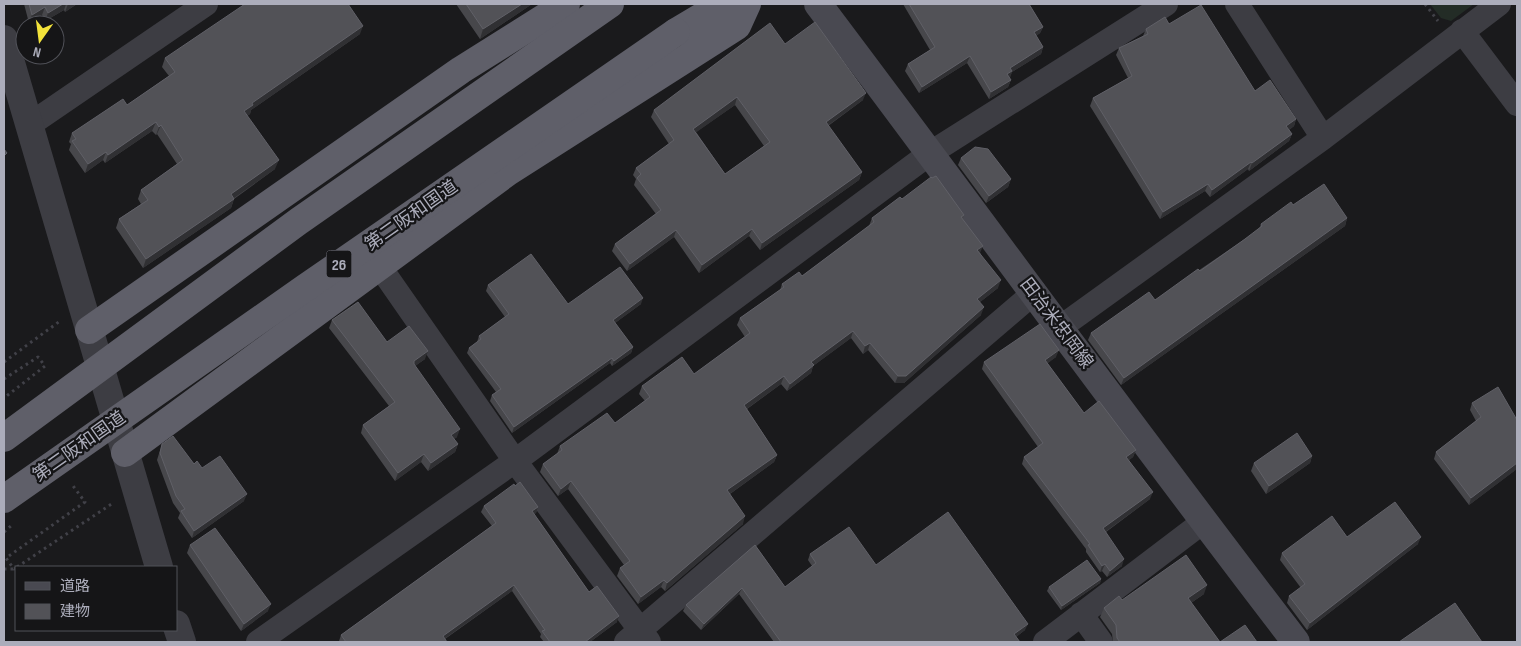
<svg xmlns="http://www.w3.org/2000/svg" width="1521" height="646" font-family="'Sofia Sans Condensed','Noto Sans JP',sans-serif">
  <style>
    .green { fill: #232c26 }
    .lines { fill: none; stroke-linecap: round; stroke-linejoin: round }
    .path { stroke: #414148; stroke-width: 3; stroke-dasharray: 2.5 4; stroke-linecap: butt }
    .minor { stroke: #3d3d43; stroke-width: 24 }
    .tertiary { stroke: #3d3d43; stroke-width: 28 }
    .secondary { stroke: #494951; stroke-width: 28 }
    .trunk { stroke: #5f5f69; stroke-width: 28 }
    .trunk-bridge { stroke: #5f5f69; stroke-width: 28 }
    .wall { fill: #47474b; fill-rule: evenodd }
    .shaded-wall { fill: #303033 }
    .building { fill: #525257; stroke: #606067; fill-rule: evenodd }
    .labels { text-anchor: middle; stroke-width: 4.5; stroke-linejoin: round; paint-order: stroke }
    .shield { fill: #151517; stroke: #7f7f8a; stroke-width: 1 }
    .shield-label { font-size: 16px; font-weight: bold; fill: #acadbb }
    .street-label { font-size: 18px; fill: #acadbb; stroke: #151517 }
  </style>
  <rect width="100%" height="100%" fill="#1a1a1c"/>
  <path class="green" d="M1430,4H1474L1451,21L1441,18Z"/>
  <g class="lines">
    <path class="path" d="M1425,4L1438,21
      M4,362L60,321
      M4,379L38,357L45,366L4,398
      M4,532L12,525
      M17,567L113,503
      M16,568L14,569L6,558L85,502L71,483
      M4,569H14"/>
    <path class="minor" d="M1237,4L1323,138
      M1462,31L1517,104
      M29,125L206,4
      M380,267L515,461L649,642
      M1061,327L1323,138L1499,4
      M1081,614L1101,642
      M258,642L515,461L929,154L1166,4
      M626,642L1035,292
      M1045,642L1203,522"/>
    <path class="tertiary" d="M4,39L159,567
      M176,624L182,642"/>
    <path class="secondary" d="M818,4C978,216 1134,432 1296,642"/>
    <path class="trunk" d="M676,32L723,4
      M89,330L461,70L566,4
      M125,453L508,172L737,26L747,4"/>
    <path class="trunk-bridge" d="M4,438L299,221L610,4
      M4,499L305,288L676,32"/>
  </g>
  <path class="wall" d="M24,4H77L65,12L64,10L45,21L42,15L29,23Z
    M456,4H532L480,39Z
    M903,4H1029L1043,27L1040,33L1036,36L1043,47L1041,54L1012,72L1009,78L1011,80L1008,87L989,99L967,63L919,93L905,71L908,64L930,50Z
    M1169,24L1255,91L1296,119L1294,126L1289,130L1292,134L1289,141L1249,171L1248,169L1210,197L1205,191L1160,219L1090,106L1093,98L1128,78L1116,55L1119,48L1143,36L1146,29Z
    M360,34L251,110L250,114L247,116L275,169L234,199L231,208L143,268L116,228L119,219L141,204L138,199L141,190L177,164L157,134L156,135L152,131L105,163L103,160L85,173L69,150L71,144L69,142L72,133L127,105L169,76L162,67L165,58Z
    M785,44L863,100L828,126L862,172L859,180L760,250L749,236L699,273L674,237L627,271L612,251L615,244L656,214L634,185L636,179L633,175L636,168L669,144L651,117L654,110ZM735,105L764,146L725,174L696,132Z
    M961,158L1011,179L1008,187L986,203L958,165Z
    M902,199L964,215L963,219L998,288L980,302L981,315L904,383H895L868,350L863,354L851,338L813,366L811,373L787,391L781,384L747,409L777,455L774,462L730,494L743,524L665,591L661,587L638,604L617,576L620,568L624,565L568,489L558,496L540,472L543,464L557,454L560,446L615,423L645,401L639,394L642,386L694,374L745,337L737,325L740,318L780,290L782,284L802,276L869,226L872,218Z
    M1293,205L1347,218L1345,226L1121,385L1088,340L1091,333L1155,300L1245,239L1259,229L1261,224Z
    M488,285L568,304H641L615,323L633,347L631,353L612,366L610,363L512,433L490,401L492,395L496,392L467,353L469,348L477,342L479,336L505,317L486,291Z
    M332,320L387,342L425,359L415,366L457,437L454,439L458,444L455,452L428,471L421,462L395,481L361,433L363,425L389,406L329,328Z
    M1056,357L1047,363L1084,413L1136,450L1133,457L1129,460L1150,499L1106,532L1122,566L1107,577L1102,571L1100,572L1086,552V549L1022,464L1024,457L1038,447L982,369L984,362Z
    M1472,403L1514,471L1469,505L1434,459L1436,452L1476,421L1470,410Z
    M162,444L202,468L244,501L192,538L178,518L180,513L173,503L157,460Z
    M1312,456L1310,463L1266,494L1251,471L1254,463Z
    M515,486L538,507L536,513L534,514L589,592L617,622L590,642H544L540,637L541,634L512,591L445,639L447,642H340L339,641L341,635L492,526L481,512L484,506Z
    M1347,537L1418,544L1307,630L1287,603L1289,596L1301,588L1280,560L1282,553Z
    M190,545L268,611L241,631L187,553Z
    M755,545L785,587L812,566L808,560L810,554L876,565L1025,630L1016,637L1020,642H774L739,594L701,630L683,611L686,605Z
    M1101,579L1100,583L1061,610L1047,591L1049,587Z
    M1204,594L1191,603L1220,642H1257H1113L1112,634L1100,617L1104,608L1122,600Z"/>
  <path class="shaded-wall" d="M63,4H66L64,10L45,21L48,13Z
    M68,4H77L65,12Z
    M522,4H532L480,39L483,29Z
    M45,7L42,15L29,23L32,15Z
    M363,26L360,34L251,110L250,114L241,120L244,111L252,103Z
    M1043,27L1040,33L1032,39L1034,32Z
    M1043,47L1041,54L1012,72L1010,78L1005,81L1010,68Z
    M970,56L967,63L919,93L922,87Z
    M1011,80L1008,87L989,99L991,92Z
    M866,93L863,100L823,129L826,122Z
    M737,97L735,105L691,136L693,129Z
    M1296,119L1294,126L1284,134L1286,126Z
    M156,122L152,131L105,163L108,155Z
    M161,125L157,134L156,135L159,127Z
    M1292,134L1289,141L1249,171L1252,163Z
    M106,152L103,160L85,173L88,164Z
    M279,160L275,169L227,203L231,194Z
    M1251,162L1248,169L1210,197L1212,190Z
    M862,172L859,180L760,250L762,243Z
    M1011,179L1008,187L986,203L989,196Z
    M1208,184L1205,191L1160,219L1163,212Z
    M234,199L231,208L143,268L146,259Z
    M1347,218L1345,226L1121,385L1124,378Z
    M752,229L749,236L699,273L702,265Z
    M676,230L674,237L627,271L630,264Z
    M983,246L980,253L977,250Z
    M1001,280L998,288L975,306L977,299Z
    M643,298L641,304L611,326L613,320Z
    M984,307L981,315L904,383H895L898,376Z
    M853,331L851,338L813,366L811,373L787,391L790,384L811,362Z
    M870,343L868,350L863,354L865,346Z
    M633,347L631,353L612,366L614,361Z
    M1059,350L1056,357L1043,367L1045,360Z
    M428,351L425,359L411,369L414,361Z
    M612,358L610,363L512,433L514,427Z
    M784,376L781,384L741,413L744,405Z
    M460,429L457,437L449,443L451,435Z
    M458,444L455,452L428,471L431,463Z
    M1136,450L1133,457L1124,464L1126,457Z
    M424,454L421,462L395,481L398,473Z
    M777,455L774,462L724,498L727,490Z
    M1312,456L1310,463L1266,494L1269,486Z
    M1517,463V469L1469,505L1471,498Z
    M571,481L568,489L558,496L561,489Z
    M1153,492L1150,499L1101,535L1103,528Z
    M247,494L244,501L192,538L194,531Z
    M538,507L536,513L530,517L532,511Z
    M745,516L743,524L665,591L667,583Z
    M1421,537L1418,544L1307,630L1310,623Z
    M1124,559L1122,566L1107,577L1110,571Z
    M1105,564L1102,571L1100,572L1102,566Z
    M1101,579L1100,583L1061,610L1062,606Z
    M664,580L661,587L638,604L641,597Z
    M514,585L512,591L440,642L443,636Z
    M1207,585L1204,594L1185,607L1188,598Z
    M742,588L739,594L701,630L704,624Z
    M271,604L268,611L241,631L244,624Z
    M619,616L617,622L590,642H585Z
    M1028,624L1025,630L1012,640L1014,634Z"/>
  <path class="building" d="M29,4H63L48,13L45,7L32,15Z
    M245,4H348L363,26L252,103L253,105L244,111L279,160L231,194L234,199L146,259L119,219L148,200L141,190L183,160L161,125L159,127L156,122L108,155L106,152L88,164L72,141L76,139L72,133L123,99L127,105L175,72L165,58Z
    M466,4H522L483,29Z
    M909,4H1029L1043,27L1034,32L1043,47L1010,68L1012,71L1007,74L1011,80L991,92L970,56L922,87L908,64L935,47Z
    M1201,5L1255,91L1270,80L1296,119L1286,126L1292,134L1252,163L1251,162L1212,190L1208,184L1163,212L1093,98L1132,76L1119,48L1148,34L1146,29L1165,17L1169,24Z
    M815,22L866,93L826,122L862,172L762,243L752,229L702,265L676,230L630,264L615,244L661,210L637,178L641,174L636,168L674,140L654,110L770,23L785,44ZM737,97L770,142L725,174L693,129Z
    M975,147L988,149L1011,179L989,196L961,158Z
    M4,149L7,153L4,156Z
    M936,176L964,215L961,217L983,246L977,250L1001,280L977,299L984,307L906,376H898L870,343L865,346L853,331L811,362L814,365L790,384L784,376L744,405L777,455L727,490L745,516L667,583L664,580L641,597L620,568L630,561L571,481L561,489L543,464L562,450L560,446L607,413L615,423L650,397L642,386L682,357L694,374L750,333L740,318L784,287L782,284L799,272L802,276L874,222L872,218L900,197L902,199L931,177L932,178Z
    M1324,184L1347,218L1124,378L1091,333L1149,292L1155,300L1198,269L1200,271L1245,239L1262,226L1261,224L1291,202L1293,205Z
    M531,254L568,304L620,267L643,298L613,320L633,347L614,361L612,358L514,427L492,395L501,389L469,348L481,339L479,336L509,314L488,285Z
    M358,302L387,342L409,326L428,351L414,361V364L460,429L451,435L458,444L431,463L424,454L398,473L363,425L395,402L332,320Z
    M1040,324L1059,350L1045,360L1084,413L1099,401L1136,450L1126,457L1153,492L1103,528L1124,559L1110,571L1105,564L1102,566L1088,545L1090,544L1024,457L1043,443L984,362Z
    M1498,387L1517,420V463L1471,498L1436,452L1481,417L1472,403Z
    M1297,433L1312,456L1269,486L1254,463Z
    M173,436L194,464L197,461L202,468L220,456L247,494L194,531L181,511L185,509L176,496L160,453L162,444Z
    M520,482L538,507L532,511L589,592L597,586L619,616L585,642H550L542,631L545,630L514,585L443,636L447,642H346L341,635L496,523L484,506L514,484L515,486Z
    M1395,502L1421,537L1310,623L1289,596L1305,584L1282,553L1332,516L1347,537Z
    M948,512L1028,624L1014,634L1020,642H781L742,588L704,624L686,605L755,545L785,587L816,563L810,554L849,527L876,565Z
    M215,528L271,604L244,624L190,545Z
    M1186,555L1207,585L1188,598L1220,642L1245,625L1257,642H1120L1117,638L1116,625L1104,608L1119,596L1122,600Z
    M1087,560L1101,579L1062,606L1049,587Z
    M1455,603L1482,642H1399Z"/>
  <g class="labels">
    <rect class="shield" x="326.5" y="250.5" width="25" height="27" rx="4"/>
    <g class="shield-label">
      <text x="339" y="270">26</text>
    </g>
    <g class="street-label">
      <text transform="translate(411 215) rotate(-35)" y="6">第二阪和国道</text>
      <text transform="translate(1057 323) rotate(53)" y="6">田治米忠岡線</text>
      <text transform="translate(79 446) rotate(-35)" y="6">第二阪和国道</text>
    </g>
  </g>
  <rect width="1521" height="646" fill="none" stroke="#acadbb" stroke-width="10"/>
  <rect x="15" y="566" width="162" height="65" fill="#151517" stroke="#515259"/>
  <rect x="25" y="582" width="25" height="8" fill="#494951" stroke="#515259"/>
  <text x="60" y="591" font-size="15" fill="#acadbb">道路</text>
  <rect x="25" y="604" width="25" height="15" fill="#525257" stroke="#515259"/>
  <text x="60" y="616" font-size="15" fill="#acadbb">建物</text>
  <g transform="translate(40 40) rotate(194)"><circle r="24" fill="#151517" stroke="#515259"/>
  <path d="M0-4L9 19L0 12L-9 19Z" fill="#f3e33b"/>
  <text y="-8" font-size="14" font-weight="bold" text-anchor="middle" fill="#acadbb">N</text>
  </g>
</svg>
